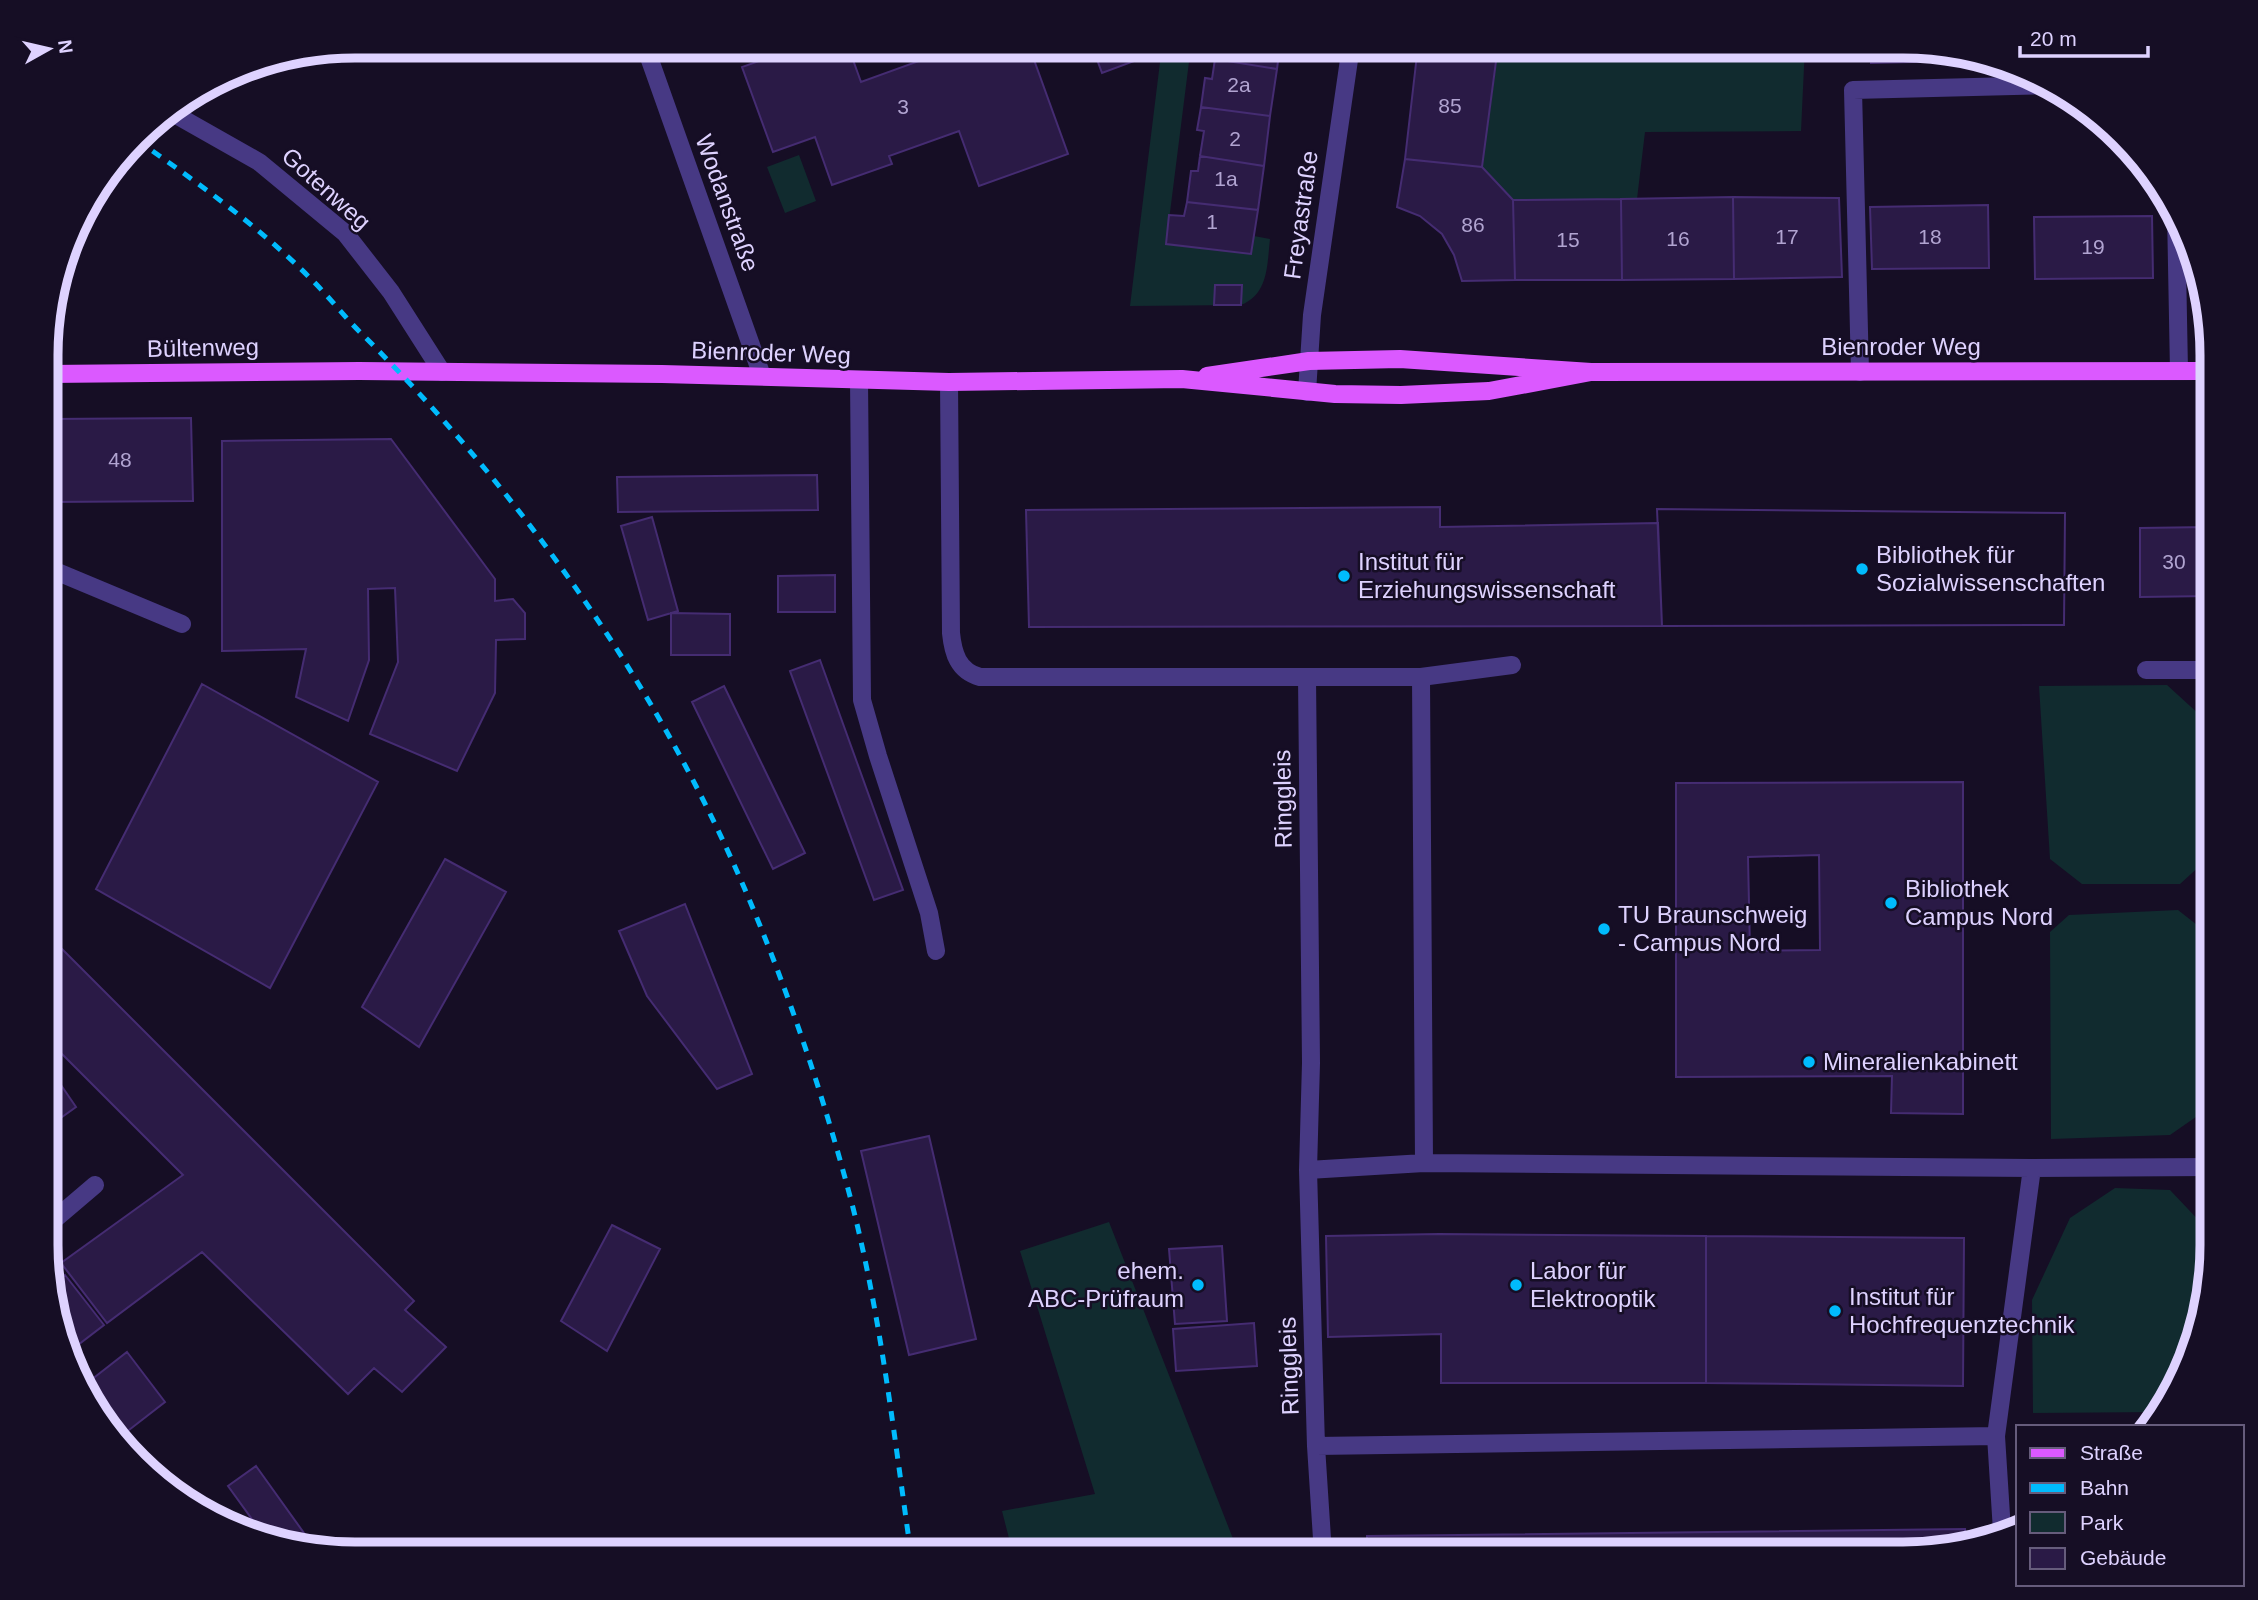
<svg xmlns="http://www.w3.org/2000/svg" width="2258" height="1600" font-family="Helvetica,sans-serif">
  <style>
    .green { fill: #112b2f }
    .building { fill: #2a1a46; stroke: #452c72; stroke-width: 2; fill-rule: evenodd }
    .lines { fill: none; stroke-linecap: round; stroke-linejoin: round }
    .minor { stroke: #473984; stroke-width: 18 }
    .major { stroke: #db59ff; stroke-width: 18 }
    .rail { stroke: #00bbfd; stroke-width: 5; stroke-dasharray: 10 9; stroke-linecap: butt }
    .poi-dot { fill: #00bbfd; stroke: #160e25; stroke-width: 2.5 }
    .labels { text-anchor: middle; stroke-width: 5; stroke-linejoin: round; paint-order: stroke }
    .number-label { font-size: 21px; fill: #b1a4d1 }
    .street-label { font-size: 24px; fill: #ded2ff; stroke: #160e25 }
    .poi-label { font-size: 24px; fill: #ded2ff; stroke: #160e25; text-anchor: start }
    .rim { fill: none; stroke: #ded2ff; stroke-width: 9 }
  </style>
  <rect width="100%" height="100%" fill="#160e25"/>
  <path class="green" d="M1162,46H1191L1166,244L1251,253L1254,236L1270,239C1267,264 1269,294 1241,305L1130,306Z
    M1499,46H1805L1801,131L1645,132L1637,199L1513,200L1482,167Z
    M799,155L816,201L785,213L767,167Z
    M2167,685L2201,716L2203,863L2180,884H2082L2050,859L2039,686Z
    M2178,910L2206,932V1110L2170,1135L2051,1139L2050,932L2069,915Z
    M2115,1188L2170,1190L2206,1228L2212,1245V1265L2189,1363L2161,1412L2033,1413L2032,1300L2070,1218Z
    M1109,1222L1239,1554H1013L1002,1511L1095,1494L1020,1251Z"/>
  <path class="building" d="M780,46H848L861,82L933,56L930,46H1029L1068,154L979,186L959,131L889,156L892,164L832,185L815,137L773,152L742,67L782,53Z
    M1092,46H1132L1137,60L1102,73Z
    M1217,46H1280L1277,69L1215,59Z
    M1418,46H1446L1497,54L1482,167L1405,159Z
    M1446,46H1498L1497,54Z
    M1871,46H1923L1954,53V61L1871,63Z
    M1215,59L1277,69L1270,116L1201,107L1205,78L1212,79Z
    M1201,107L1270,116L1264,166L1200,156L1204,131L1197,130Z
    M1200,156L1264,166L1258,210L1187,202L1191,171H1198Z
    M1405,159L1482,167L1513,200L1515,280L1462,281L1454,255L1442,234L1420,216L1397,207Z
    M1733,197L1839,198L1842,277L1734,279Z
    M1733,197L1734,279L1622,280L1621,199Z
    M1621,199L1622,280H1515L1513,200Z
    M1187,202L1258,210L1251,254L1166,244L1169,215L1184,216Z
    M1988,205L1989,268L1872,269L1870,207Z
    M2152,216L2153,278L2035,279L2034,217Z
    M1215,285H1242L1241,305H1214Z
    M191,418L193,501L48,502V419Z
    M391,439L495,579V601L513,599L525,613V639L496,640L495,693L457,771L370,734L398,662L395,588L368,589L369,660L348,721L296,697L306,649L222,651V441Z
    M817,475L818,510L618,512L617,477Z
    M1440,507V527L1658,523L1662,626L1029,627L1026,510Z
    M1657,509L2065,513L2064,625L1662,626Z
    M1657,509L2065,513L2064,625L1662,626Z
    M652,517L678,611L648,620L621,526Z
    M2208,527L2210,596L2140,597V528Z
    M835,575V612H778V576Z
    M671,613L730,614V655H671Z
    M820,660L903,890L874,900L790,671Z
    M202,684L378,782L270,988L96,889Z
    M724,686L805,853L773,869L692,702Z
    M1963,782V1114L1891,1113L1892,1076L1676,1077V783ZM1819,855L1820,950L1750,951L1748,857Z
    M445,859L506,892L419,1047L362,1007Z
    M685,904L752,1074L717,1089L647,996L619,931Z
    M48,935L414,1301L405,1310L446,1347L402,1392L374,1368L348,1394L202,1252L107,1323L61,1263L183,1175L48,1040Z
    M48,1066L76,1107L48,1127Z
    M929,1136L976,1339L909,1355L861,1151Z
    M612,1225L660,1249L607,1351L561,1321Z
    M1439,1234L1706,1236V1383H1441V1334L1328,1337L1326,1236Z
    M1706,1236L1964,1238L1963,1386L1706,1383Z
    M1222,1246L1227,1321L1175,1324L1169,1249Z
    M65,1275L104,1325L70,1351L49,1288Z
    M1254,1323L1257,1366L1176,1371L1173,1329Z
    M127,1352L165,1402L120,1437L87,1400L82,1387Z
    M256,1466L314,1547L311,1549L267,1540L228,1486Z
    M1965,1529V1540L1904,1554H1367V1536Z"/>
  <g class="lines">
    <path class="minor" d="M645,46L762,376
      M169,111L259,162L345,233L391,292L442,372
      M2176,212L2179,371
      M1860,372L1853,90L2049,85
      M859,380L862,700L878,756L929,913L936,951
      M949,382L951,633C953,653 958,671 980,677H1421L1512,665
      M1307,392L1312,315L1351,46
      M48,568L182,624
      M2146,670H2212
      M1307,677L1311,1063L1308,1170L1316,1446L1323,1554
      M1421,677L1424,1163
      M1308,1170L1424,1163L2032,1168L2212,1167
      M48,1225L95,1185
      M1316,1446L1996,1436
      M2002,1531L1996,1436L2032,1168"/>
    <path class="major" d="M48,374L359,371L662,374L949,382L1182,379L1335,394L1401,395L1489,391L1591,372
      M1207,376L1309,361L1400,359L1591,372L2212,371"/>
    <path class="rail" d="M137,140C198,183 260,227 313,281C331,299 346,319 364,336C524,496 661,690 749,899C790,996 824,1098 851,1200C881,1316 894,1436 911,1554"/>
  </g>
  <g class="poi-dot">
    <circle cx="1862" cy="569" r="7"/>
    <circle cx="1344" cy="576" r="7"/>
    <circle cx="1891" cy="903" r="7"/>
    <circle cx="1604" cy="929" r="7"/>
    <circle cx="1809" cy="1062" r="7"/>
    <circle cx="1198" cy="1285" r="7"/>
    <circle cx="1516" cy="1285" r="7"/>
    <circle cx="1835" cy="1311" r="7"/>
  </g>
  <g class="labels">
    <g class="number-label">
      <text x="1239" y="92">2a</text>
      <text x="1450" y="113">85</text>
      <text x="903" y="114">3</text>
      <text x="1235" y="146">2</text>
      <text x="1226" y="186">1a</text>
      <text x="1212" y="229">1</text>
      <text x="1473" y="232">86</text>
      <text x="1787" y="244">17</text>
      <text x="1930" y="244">18</text>
      <text x="1678" y="246">16</text>
      <text x="1568" y="247">15</text>
      <text x="2093" y="254">19</text>
      <text x="120" y="467">48</text>
      <text x="2174" y="569">30</text>
    </g>
    <g class="street-label">
      <text transform="translate(326 189) rotate(42)" y="8">Gotenweg</text>
      <text transform="translate(727 203) rotate(70)" y="8">Wodanstraße</text>
      <text transform="translate(1301 215) rotate(-82)" y="8">Freyastraße</text>
      <text x="1901" y="355">Bienroder Weg</text>
      <text transform="translate(203 348) rotate(-1)" y="8">Bültenweg</text>
      <text transform="translate(771 353) rotate(2)" y="8">Bienroder Weg</text>
      <text transform="translate(1283 799) rotate(-91)" y="8">Ringgleis</text>
      <text transform="translate(1289 1366) rotate(-92)" y="8">Ringgleis</text>
    </g>
    <g class="poi-label">
      <text x="1876" y="563">Bibliothek für<tspan x="1876" dy="28">Sozialwissenschaften</tspan></text>
      <text x="1358" y="570">Institut für<tspan x="1358" dy="28">Erziehungswissenschaft</tspan></text>
      <text x="1905" y="897">Bibliothek<tspan x="1905" dy="28">Campus Nord</tspan></text>
      <text x="1618" y="923">TU Braunschweig<tspan x="1618" dy="28">- Campus Nord</tspan></text>
      <text x="1823" y="1070">Mineralienkabinett</text>
      <text x="1184" y="1279" text-anchor="end">ehem.<tspan x="1184" dy="28">ABC-Prüfraum</tspan></text>
      <text x="1530" y="1279">Labor für<tspan x="1530" dy="28">Elektrooptik</tspan></text>
      <text x="1849" y="1305">Institut für<tspan x="1849" dy="28">Hochfrequenztechnik</tspan></text>
    </g>
  </g>
  <path d="M0 0H2258V1600H0ZM355 58H1903A297 297 0 0 1 2200 355V1245A297 297 0 0 1 1903 1542H355A297 297 0 0 1 58 1245V355A297 297 0 0 1 355 58Z" fill="#160e25" fill-rule="evenodd"/>
  <path class="rim" d="M355 58H1903A297 297 0 0 1 2200 355V1245A297 297 0 0 1 1903 1542H355A297 297 0 0 1 58 1245V355A297 297 0 0 1 355 58Z"/>
  <rect x="2016" y="1425" width="228" height="161" fill="#160e25" stroke="#665c7c" stroke-width="2"/>
  <rect x="2030" y="1448" width="35" height="10" fill="#db59ff" stroke="#665c7c" stroke-width="2"/>
  <text x="2080" y="1460" font-size="21" fill="#ded2ff">Straße</text>
  <rect x="2030" y="1483" width="35" height="10" fill="#00bbfd" stroke="#665c7c" stroke-width="2"/>
  <text x="2080" y="1495" font-size="21" fill="#ded2ff">Bahn</text>
  <rect x="2030" y="1512" width="35" height="21" fill="#112b2f" stroke="#665c7c" stroke-width="2"/>
  <text x="2080" y="1530" font-size="21" fill="#ded2ff">Park</text>
  <rect x="2030" y="1548" width="35" height="21" fill="#2a1a46" stroke="#665c7c" stroke-width="2"/>
  <text x="2080" y="1565" font-size="21" fill="#ded2ff">Gebäude</text>
  <g transform="translate(49 49) rotate(82)" stroke="#160e25" stroke-width="5" paint-order="stroke">
  <path d="M0-5L12 26L0 18L-12 26Z" fill="#ded2ff"/>
  <text y="-10" font-size="19" font-weight="bold" text-anchor="middle" fill="#ded2ff">N</text>
  </g>
  <path d="M2020 46v10h128v-10" fill="none" stroke="#ded2ff" stroke-width="3.5"/>
  <text x="2030" y="46" font-size="21" fill="#ded2ff" stroke="#160e25" stroke-width="5" paint-order="stroke">20 m</text>
</svg>
